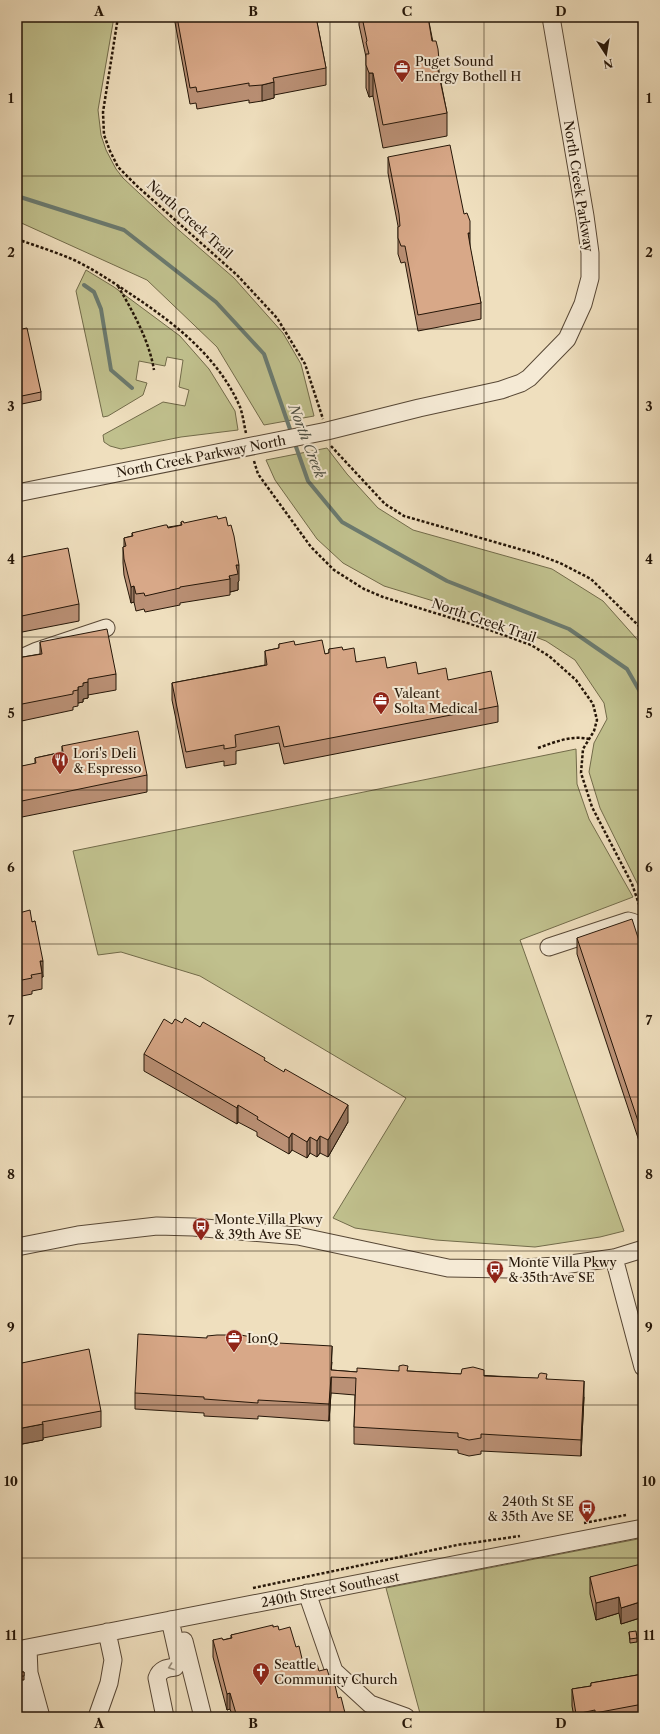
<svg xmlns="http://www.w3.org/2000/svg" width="660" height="1734" font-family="'Libre Caslon Text',serif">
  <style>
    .green { fill: #c0c08d; stroke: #726b4a }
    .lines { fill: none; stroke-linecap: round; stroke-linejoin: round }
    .stream { stroke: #6b7a6f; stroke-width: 4 }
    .minor-casing { stroke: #584836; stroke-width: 19 }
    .path { stroke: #251608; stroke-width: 2.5; stroke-dasharray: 3 2; stroke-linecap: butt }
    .minor { stroke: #f5ead5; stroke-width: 17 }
    .wall { fill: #ba9075; stroke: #251608 }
    .shaded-wall { fill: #97765f; stroke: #251608 }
    .building { fill: #d8a888; stroke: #251608 }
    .oneway { stroke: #978b79 }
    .grid { fill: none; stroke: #251608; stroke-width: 1; stroke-opacity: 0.55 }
    .labels { text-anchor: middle; stroke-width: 4; stroke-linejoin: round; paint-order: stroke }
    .poi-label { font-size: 13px; fill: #251608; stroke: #f5ead5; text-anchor: start }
    .street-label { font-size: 13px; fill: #251608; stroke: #f5ead5 }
    .water-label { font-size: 14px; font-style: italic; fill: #4e5044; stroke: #f5ead5 }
    .neatline { fill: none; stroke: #251608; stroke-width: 1.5 }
    .grid-label { font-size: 13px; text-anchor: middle; font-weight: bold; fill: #251608 }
  </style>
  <rect width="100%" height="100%" fill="#efdfbe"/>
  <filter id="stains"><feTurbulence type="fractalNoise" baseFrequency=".005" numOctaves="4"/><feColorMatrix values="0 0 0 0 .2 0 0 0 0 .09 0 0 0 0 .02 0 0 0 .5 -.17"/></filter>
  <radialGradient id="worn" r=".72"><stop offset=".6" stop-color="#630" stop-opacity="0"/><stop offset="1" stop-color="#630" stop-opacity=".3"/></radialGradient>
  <path class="green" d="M17,17H114L98,110L101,135L106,150L116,169L123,178L173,225L234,278L283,333L301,364L314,416L264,425L217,347L147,280L17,221Z
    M86,270L114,287L180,336L209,369L235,411L238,430L181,437L121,449L110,446L104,442L103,435L163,402L185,406L189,390L179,387L183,360L167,357L165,366L139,361L136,380L147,383L143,395L108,416L103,417L76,291Z
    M327,448L347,474L378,508L413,530L552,569L603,601L643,646V895L600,808L589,772L594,743L607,719L604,703L575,660L546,641L473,613L384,586L343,563L317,539L275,480L266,460Z
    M576,749L577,784L589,819L633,897L520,940L624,1231L600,1237L535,1247L436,1240L355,1228L333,1218L406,1098L200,976L121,952L98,955L73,851Z
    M643,1538V1717H421L386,1588Z"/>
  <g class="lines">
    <path class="stream" d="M17,196L124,230L216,302L264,354L292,435
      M84,285L94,292L101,309L111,370L132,388
      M294,441L308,481L342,522L447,581L569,629L627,669L643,697"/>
    <g class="minor-casing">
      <path id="minor" d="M17,493L327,431L419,408L501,390L521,383L529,378L567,339L583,304L590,278V253L585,216L551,17
        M17,660L37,651L106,628
        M549,947L628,921C640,923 640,929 643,939
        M17,1247L78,1235L157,1226L193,1227L298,1236L448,1268L508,1269L556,1266L614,1258L643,1249
        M614,1258L643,1367
        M307,1593L334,1671L370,1704L406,1717
        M184,1641L203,1717
        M28,1648L29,1673L41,1717
        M17,1650L643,1528
        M17,1686L26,1717
        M97,1717L109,1683L113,1660L107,1632
        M165,1717L157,1678C160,1669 167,1668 175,1667L179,1660L170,1620"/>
    </g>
    <path class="path" d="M118,17L103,112L104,135L110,151L118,167L137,186L237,275L277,318L305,364L323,419
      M17,239C36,246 56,252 74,260C93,269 111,281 129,293C173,322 218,356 240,407C243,415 244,425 246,433
      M118,286C133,312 149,340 154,370
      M331,446L385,504L404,516L533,553L560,563L591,579L643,630
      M254,461L258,474L311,547L334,570L364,589L383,597L487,629L531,645L549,656L576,680L593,704L597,720L594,731L583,749L581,773L592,807L632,884L641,910
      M538,748C555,742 571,735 589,739
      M584,1523L626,1515
      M253,1588L457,1545L520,1536"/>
    <use href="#minor" class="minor"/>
  </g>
  <path class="wall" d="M174,17H316L326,68V85L274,95V98L262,101L249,103V100L197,109L196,103L190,104Z
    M359,17H428L447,113V136L383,148L373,96L369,97L366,88V57L359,25Z
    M388,157L470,248L481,303V319L418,331L405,262L401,263L398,254V226L388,173Z
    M17,330L41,392V400L17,405Z
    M181,522L184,523L239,581L238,582V590L230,592V595L180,603V605L145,612L144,609L136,611L134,602L131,603L124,575L123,563V547H124V538L132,536V533L181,525Z
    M17,558L79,604V621L17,633Z
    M40,642L116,674V690L88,695V698L83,699V702L78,703V706L73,707V710L17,722V658L40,654Z
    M279,644L295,645L325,654L329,653V649L343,650L356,662L448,680L498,706V722L284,764L279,743L236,751V764L224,766V761L186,768L172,700V683L265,665V651L279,648Z
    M62,746L147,775V792L17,818V767L35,764V758L62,752Z
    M17,910L19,913L32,922L35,921L43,977H42V989L32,991V994L17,997Z
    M577,938L643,953V1145L641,1140L639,1141L577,954Z
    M182,1023L200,1027L265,1061L348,1122L328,1157L320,1153L317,1157L310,1153L307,1158L292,1150L289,1154L257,1136V1132L238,1122L237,1124L144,1071V1054Z
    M207,1338L261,1342L332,1362L331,1370L357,1372L408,1371L547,1379L584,1397L581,1456L481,1451V1454L469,1456L458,1453V1450L354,1444V1427L355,1395L331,1393L329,1421L258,1416V1419L204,1416V1413L135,1409V1393Z
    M17,1364L101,1411V1427L43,1438V1440L17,1445Z
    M643,1574V1617L621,1624L619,1613L596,1620L590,1594V1577Z
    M273,1627L279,1630L296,1647L304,1667L319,1671L331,1682L338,1698L346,1717H233L230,1709L227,1710L213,1657V1640H223L231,1638V1635Z
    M629,1632L637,1638V1642L630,1643Z
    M20,1672H24V1680H20Z
    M643,1674V1717H574L572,1706V1689L591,1686V1683Z"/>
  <path class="shaded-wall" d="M439,60V84L436,61Z
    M369,73H373V96L369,97Z
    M274,82V98L262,101V85Z
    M468,233H470V249Z
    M236,565H239V581L238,582V590L230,592V579L229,576Z
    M134,586V602L131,603V587Z
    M88,682V698L83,699V702L78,703V687L83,683Z
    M40,961H43V977H42V973Z
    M238,1105V1122L237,1124V1108Z
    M348,1105V1122L328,1157V1140Z
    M641,1123V1140L639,1141V1124Z
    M292,1133V1150L289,1154V1138Z
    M320,1136V1153L317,1157V1141Z
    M310,1137V1153L307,1158V1142Z
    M332,1346L331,1393L329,1421V1404Z
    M584,1381V1397L581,1456V1440Z
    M43,1424V1440L17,1445V1429Z
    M619,1597V1613L596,1620V1603Z
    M643,1601V1617L621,1624V1608Z
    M230,1693V1709L227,1710V1694Z"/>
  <path class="building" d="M177,17H316L326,68L273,78L274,82L262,85L249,86V83L197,92L196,87L190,88Z
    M362,17H428L432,41H436L438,49L439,60L436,61L447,113L383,125L373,73H369L366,65V54H369L366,42L367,41Z
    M450,145L464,214L467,213L470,221V233H468L470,245L481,303L418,315L405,246H401L398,238V227L400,226L399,214L388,157Z
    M27,328L41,392L17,397V330Z
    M217,516L218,519L226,517L228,526L231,525L234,536L239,565H236L238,574L229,576L230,579L180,587V588L145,596L144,593L136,594L134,586L131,587L124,559L123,547L126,546L124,538L133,536L132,533L165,525H167L168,528L182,525L181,522L183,521L184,523Z
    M68,548L79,604L17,617V558Z
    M107,629L116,674L88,679V682L83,683V686L78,687V690L73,691V694L17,705V658L42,654L40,642Z
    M322,640L325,654L329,653V649L342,647L343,650L354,648L356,662L385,657L387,668L416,662L418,674L446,668L448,680L491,671L498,706L284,747L279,726L235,735L236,747L224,749V745L186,752L172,683L267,665L265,651L279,648V644L294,641L295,645Z
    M138,731L147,775L17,802V767L36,763L35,758L63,752L62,746Z
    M17,910H18L19,913L30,910L32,922L35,921L43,961H40L42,973L31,975L32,978L17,981Z
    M632,919L643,953V1128L641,1123L639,1124L577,938Z
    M185,1018L200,1027L203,1022L265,1058L264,1060L284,1072L285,1069L348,1105L328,1140L320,1136L317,1141L310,1137L307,1142L292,1133L289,1138L257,1119L258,1117L238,1105L237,1108L144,1054L164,1019L172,1024L175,1019L182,1023Z
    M138,1334L207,1338V1336L217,1335H241L261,1339L260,1342L332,1346L331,1370L357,1372V1368L399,1371V1366L403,1365L408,1366L407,1371L461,1374L462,1369L473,1367L484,1370V1376L538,1378L539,1374L541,1373L547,1374L546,1379L584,1381L581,1440L481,1434V1438L469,1440L458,1437V1433L354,1427L356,1378L331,1377L329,1404L258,1400V1403L204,1399V1397L135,1393Z
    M89,1349L101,1411L42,1422L43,1424L17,1429V1364Z
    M641,1564L643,1574V1601L621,1608L619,1597L596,1603L590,1577Z
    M273,1625V1627L278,1626L279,1630L290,1627L296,1647L299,1646L304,1667L317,1664L319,1671L327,1669L331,1682L334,1681L338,1698L341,1697L346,1717H237L230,1693L227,1694L213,1640L222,1638L223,1640L232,1638L231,1635Z
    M636,1631L637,1638L630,1639L629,1632Z
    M20,1672H24V1676H20Z
    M643,1674V1704L595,1713V1710L576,1714L572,1689L591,1686V1683Z"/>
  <defs><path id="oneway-chevron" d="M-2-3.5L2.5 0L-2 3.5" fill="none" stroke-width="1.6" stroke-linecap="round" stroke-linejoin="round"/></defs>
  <use class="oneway" href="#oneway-chevron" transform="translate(171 1667) rotate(160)"/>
  <path class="grid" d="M176,17V1717M330,17V1717M484,17V1717M17,176H643M17,329H643M17,483H643M17,637H643M17,790H643M17,944H643M17,1097H643M17,1251H643M17,1405H643M17,1558H643"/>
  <defs>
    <g id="office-pin" transform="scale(0.9)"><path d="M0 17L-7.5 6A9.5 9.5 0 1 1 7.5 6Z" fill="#8f2418" stroke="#f5ead5"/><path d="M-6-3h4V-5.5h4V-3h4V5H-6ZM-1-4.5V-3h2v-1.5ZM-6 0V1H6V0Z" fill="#fff"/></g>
    <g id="restaurant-pin" transform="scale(0.9)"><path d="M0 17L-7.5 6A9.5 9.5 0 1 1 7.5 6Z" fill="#8f2418" stroke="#f5ead5"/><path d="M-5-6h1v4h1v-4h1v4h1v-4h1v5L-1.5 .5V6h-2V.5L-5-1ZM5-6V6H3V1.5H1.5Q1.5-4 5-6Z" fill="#fff"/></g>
    <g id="bus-pin" transform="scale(0.9)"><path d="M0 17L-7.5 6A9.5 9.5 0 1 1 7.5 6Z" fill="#8f2418" stroke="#f5ead5"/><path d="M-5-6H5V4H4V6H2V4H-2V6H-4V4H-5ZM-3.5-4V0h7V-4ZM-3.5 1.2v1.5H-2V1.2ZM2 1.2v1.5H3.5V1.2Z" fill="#fff"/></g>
    <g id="church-pin" transform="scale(0.9)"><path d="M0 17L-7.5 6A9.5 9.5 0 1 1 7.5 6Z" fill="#8f2418" stroke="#f5ead5"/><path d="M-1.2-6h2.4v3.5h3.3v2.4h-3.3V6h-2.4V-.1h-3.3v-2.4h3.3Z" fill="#fff"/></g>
  </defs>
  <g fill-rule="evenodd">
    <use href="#office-pin" x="402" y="68"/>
    <use href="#office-pin" x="381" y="700"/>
    <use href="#restaurant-pin" x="60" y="760"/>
    <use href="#bus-pin" x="201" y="1226"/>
    <use href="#bus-pin" x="495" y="1269"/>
    <use href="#office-pin" x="234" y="1338"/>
    <use href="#bus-pin" x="587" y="1508"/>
    <use href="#church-pin" x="261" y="1671"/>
  </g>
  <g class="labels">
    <g class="poi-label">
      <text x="415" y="66">Puget Sound<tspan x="415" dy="15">Energy Bothell H</tspan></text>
      <text x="394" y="698">Valeant<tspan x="394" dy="15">Solta Medical</tspan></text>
      <text x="73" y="758">Lori's Deli<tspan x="73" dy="15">&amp; Espresso</tspan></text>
      <text x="214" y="1224">Monte Villa Pkwy<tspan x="214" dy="15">&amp; 39th Ave SE</tspan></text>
      <text x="508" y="1267">Monte Villa Pkwy<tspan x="508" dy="15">&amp; 35th Ave SE</tspan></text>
      <text x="247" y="1343">IonQ</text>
      <text x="574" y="1506" text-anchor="end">240th St SE<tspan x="574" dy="15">&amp; 35th Ave SE</tspan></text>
      <text x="274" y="1669">Seattle<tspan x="274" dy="15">Community Church</tspan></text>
    </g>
    <g class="street-label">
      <text transform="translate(579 186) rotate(81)" y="5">North Creek Parkway</text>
      <text transform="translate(190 219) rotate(42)" y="5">North Creek Trail</text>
      <text transform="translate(201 456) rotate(-11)" y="5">North Creek Parkway North</text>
      <text transform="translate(484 620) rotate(19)" y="5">North Creek Trail</text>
      <text transform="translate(330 1589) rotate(-11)" y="5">240th Street Southeast</text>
    </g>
    <g class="water-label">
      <text transform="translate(307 441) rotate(69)" y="5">North Creek</text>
    </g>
  </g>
  <rect width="660" height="1734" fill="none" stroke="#efdfbe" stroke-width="44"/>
  <g transform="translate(606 54) rotate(168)" stroke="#f5ead5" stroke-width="3" paint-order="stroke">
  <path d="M0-3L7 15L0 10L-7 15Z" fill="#251608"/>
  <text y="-6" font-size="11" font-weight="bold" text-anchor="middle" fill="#251608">N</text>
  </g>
  <rect x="22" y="22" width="616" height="1690" class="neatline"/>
  <g class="grid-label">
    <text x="99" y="16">A</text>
    <text x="253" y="16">B</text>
    <text x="407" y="16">C</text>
    <text x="561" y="16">D</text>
    <text x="11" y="103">1</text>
    <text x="649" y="103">1</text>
    <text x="11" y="257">2</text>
    <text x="649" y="257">2</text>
    <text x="11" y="411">3</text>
    <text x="649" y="411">3</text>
    <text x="11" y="564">4</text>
    <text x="649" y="564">4</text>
    <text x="11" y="718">5</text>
    <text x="649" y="718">5</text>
    <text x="11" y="872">6</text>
    <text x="649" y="872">6</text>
    <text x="11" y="1025">7</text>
    <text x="649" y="1025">7</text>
    <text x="11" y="1179">8</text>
    <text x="649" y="1179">8</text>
    <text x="11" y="1332">9</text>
    <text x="649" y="1332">9</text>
    <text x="11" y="1486">10</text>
    <text x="649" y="1486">10</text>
    <text x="11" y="1640">11</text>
    <text x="649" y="1640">11</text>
    <text x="99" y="1728">A</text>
    <text x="253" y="1728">B</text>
    <text x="407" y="1728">C</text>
    <text x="561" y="1728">D</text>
  </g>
  <rect width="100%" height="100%" filter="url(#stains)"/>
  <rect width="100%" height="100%" fill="url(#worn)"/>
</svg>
